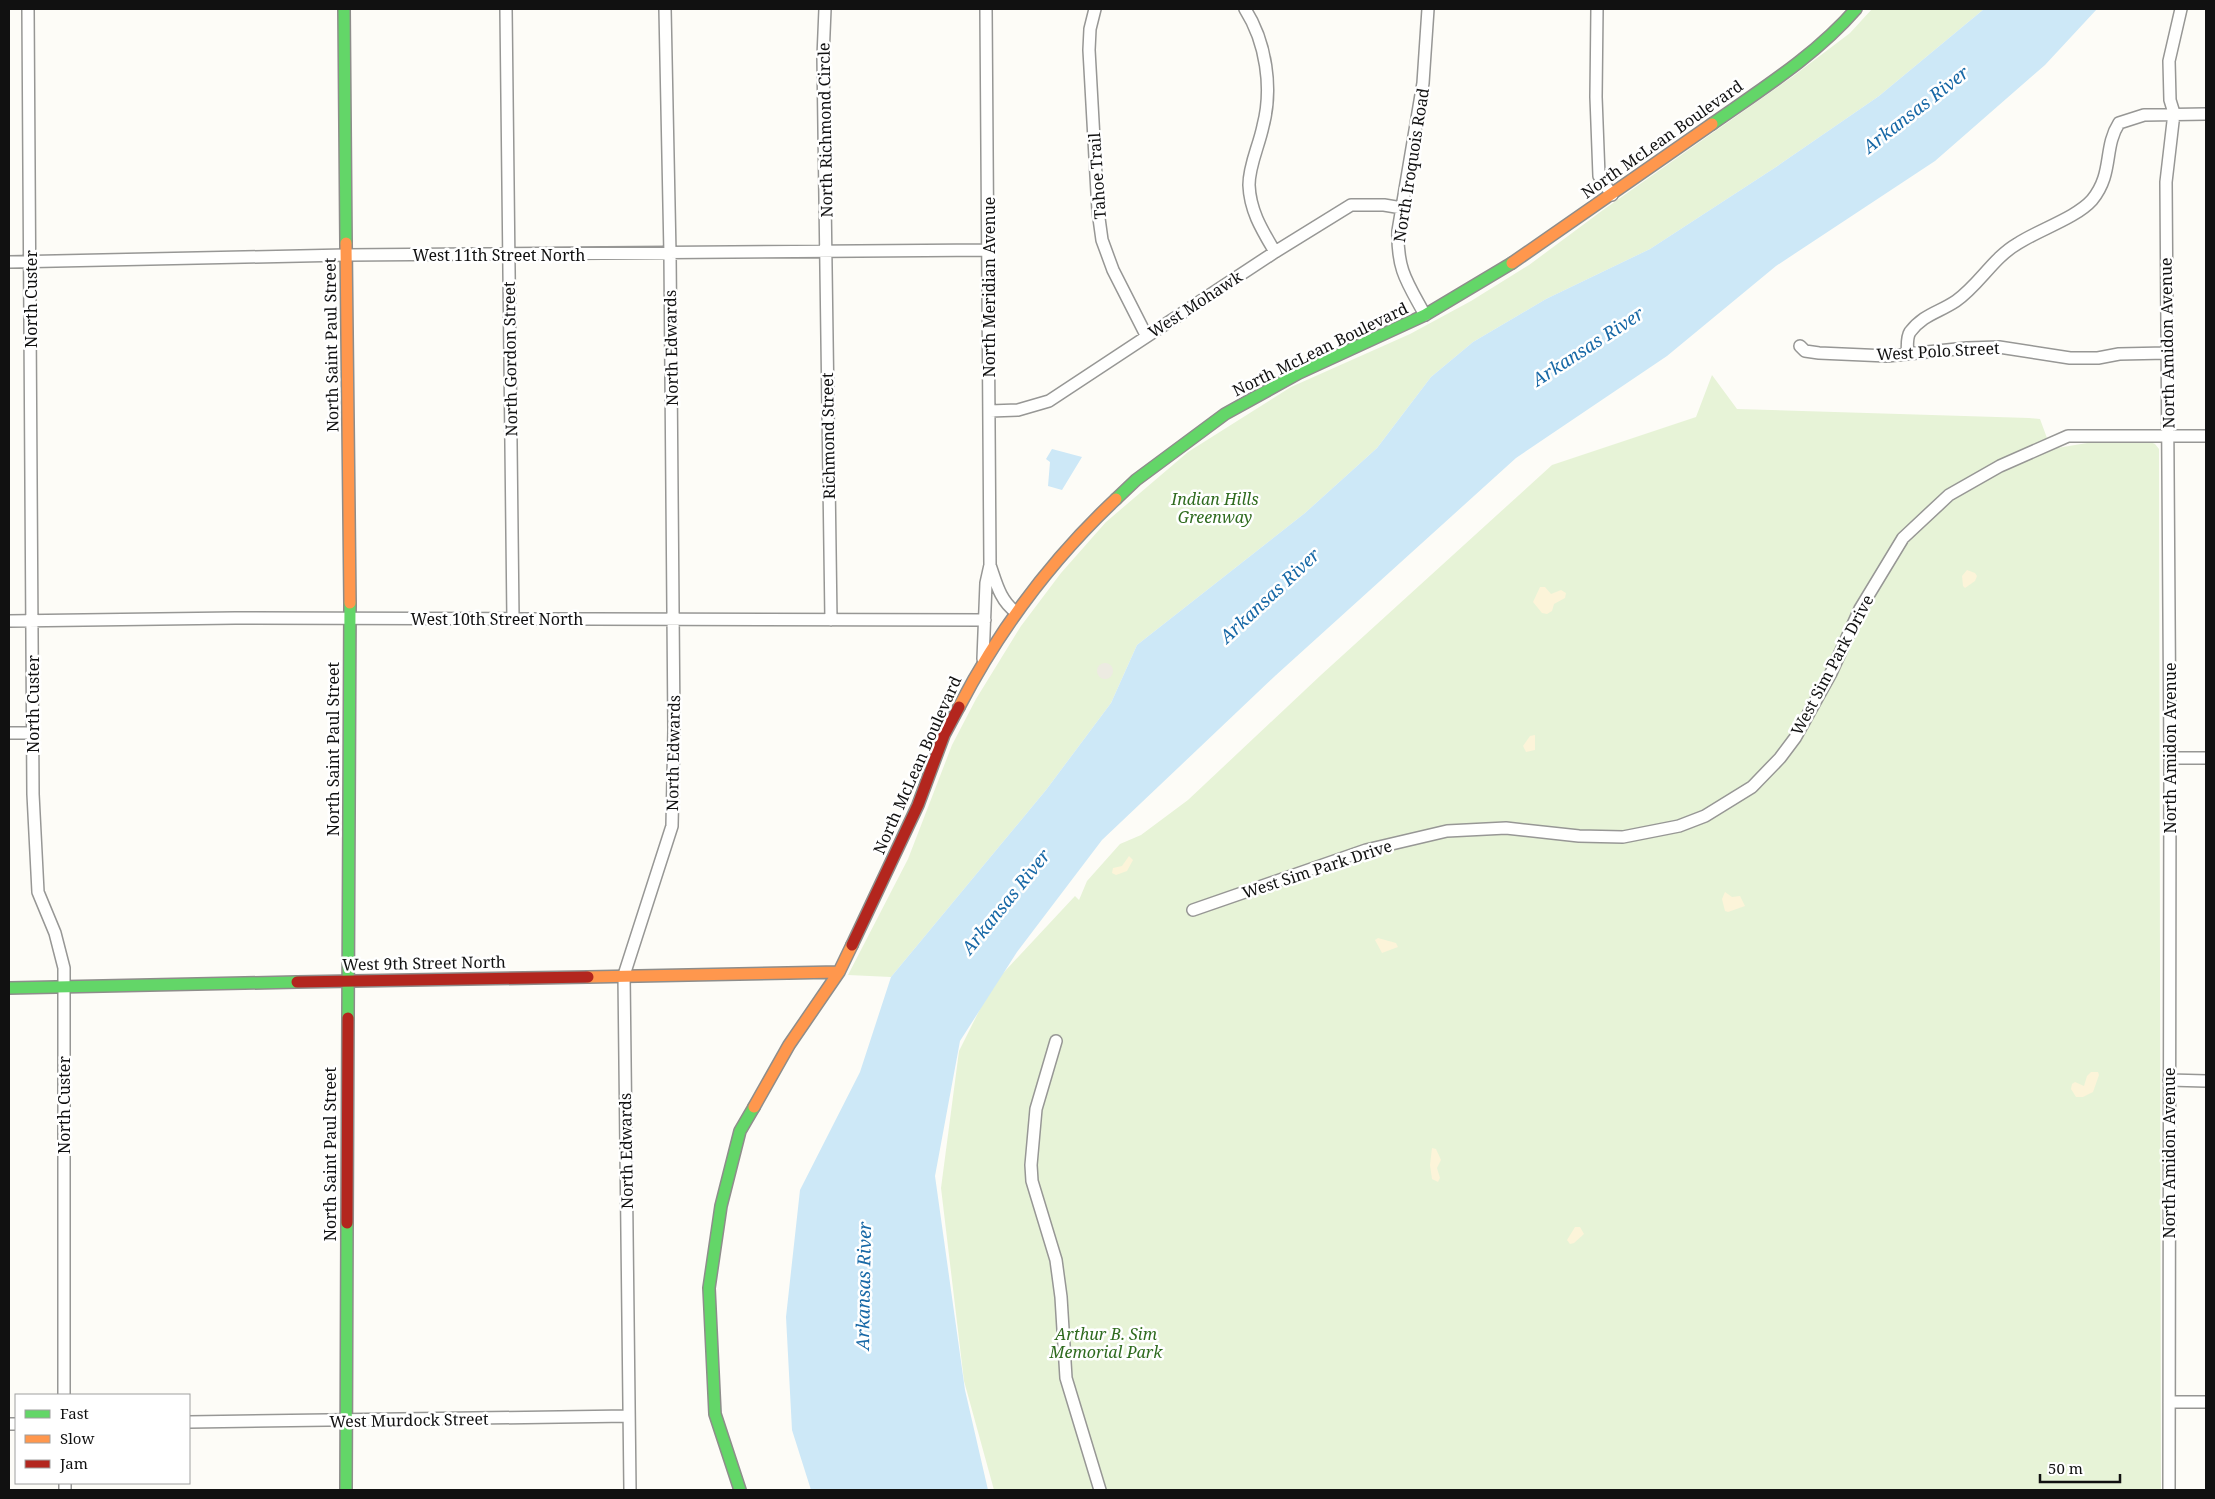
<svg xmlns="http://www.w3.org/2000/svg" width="2215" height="1499" font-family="'Noto Serif',serif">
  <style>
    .green { fill: #e7f3d7 }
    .sand { fill: #fcf4d9 }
    .plaza { fill: #edebe2 }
    .water { fill: #cde8f7 }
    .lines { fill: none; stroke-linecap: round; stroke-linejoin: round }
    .street-casing { stroke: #979795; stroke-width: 14 }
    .fast-casing { stroke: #8e8d8b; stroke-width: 14 }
    .slow-casing { stroke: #8e8d8b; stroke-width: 14 }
    .jam-casing { stroke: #8e8d8b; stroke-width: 14 }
    .street { stroke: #fffffe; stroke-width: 11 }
    .fast { stroke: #63d668; stroke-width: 11 }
    .slow { stroke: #ff974d; stroke-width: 11 }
    .jam { stroke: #b3261e; stroke-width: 11 }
    .labels { text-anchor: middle; stroke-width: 5; stroke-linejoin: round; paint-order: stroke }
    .street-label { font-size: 16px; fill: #111; stroke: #fff }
    .park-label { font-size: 16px; font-style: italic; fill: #2f6b1f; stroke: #fff }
    .water-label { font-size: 18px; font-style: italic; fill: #1768a6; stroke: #fff }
  </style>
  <rect width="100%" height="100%" fill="#fdfcf7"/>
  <path class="green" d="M1872,9H1984L1879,96L1776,167L1650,249L1546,299L1473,342L1431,377L1377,448L1305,513L1137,645L1111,703L1046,790L891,977L848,975L908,859L952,745L976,699L1021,626L1061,573L1106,522L1188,452L1291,387L1410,334L1471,301L1529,265L1603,210L1792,77L1850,33Z
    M1712,375L1737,409L2029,418L2040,419L2051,449L2087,443L2146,440L2155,444L2159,449L2161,1490H994L964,1381L941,1188L959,1051L992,985L1075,896L1079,900L1087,881L1120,844L1141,835L1188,800L1321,675L1552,465L1696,417Z"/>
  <path class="sand" d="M1967,570L1975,573L1977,576L1975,581L1965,588L1963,586L1962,576Z
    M1540,587H1545L1551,594L1561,590L1566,593L1565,598L1554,604L1552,611L1547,614L1542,613L1533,602Z
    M1535,735V750L1526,752L1523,746L1530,736Z
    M1129,856L1133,860L1127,871L1116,875L1112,873L1113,868L1122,866Z
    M1725,892L1732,897L1740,896L1745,906L1728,912L1725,911L1722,899Z
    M1378,938L1396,943L1398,947L1382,953L1375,940Z
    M2091,1072H2098L2099,1075L2093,1092L2083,1097H2076L2071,1089L2072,1084L2075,1082L2084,1086L2087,1076Z
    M1432,1148L1436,1149L1441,1160L1437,1168L1440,1178L1438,1182L1432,1179L1430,1165Z
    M1575,1227H1580L1584,1234L1574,1243L1570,1244L1567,1240Z"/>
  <path class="plaza" d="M1097 671a8 8 0 1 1 16 0a8 8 0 1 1-16 0Z"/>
  <path class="water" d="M1984,9H2097L2045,65L1935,161L1776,266L1667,356L1516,458L1275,676L1102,840L1017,952L960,1041L935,1176L965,1390L988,1490H811L792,1430L786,1317L800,1190L860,1072L891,977L1046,790L1111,703L1137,645L1305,513L1377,448L1431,377L1473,342L1546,299L1650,249L1776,167L1879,96Z
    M1052,449L1082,457L1062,490L1048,486L1050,462L1046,459Z"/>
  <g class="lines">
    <g class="street-casing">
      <path id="street" d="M28,9L33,794L38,892L55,933L64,968V1395
        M506,9L513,619
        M825,9L823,57L831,620
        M1095,9L1090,29L1089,50L1098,211L1102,240L1113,270L1146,335
        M1245,9C1266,42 1273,88 1263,126C1259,146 1249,165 1249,185C1250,211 1262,230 1275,252
        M1597,9L1596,97L1599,176L1612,195
        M9,262L346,255L989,250
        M1425,315C1407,282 1397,270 1398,231L1423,83L1428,9
        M1800,346L1805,351L1819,353L1887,356L1967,348L1999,347L2070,358H2098L2119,354L2167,353
        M1907,354C1908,348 1906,338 1910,332C1924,314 1938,313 1956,301C1979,285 1993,258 2017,244C2038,230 2076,218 2092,200C2114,173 2103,148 2119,123L2144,115L2206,114
        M990,411L1018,410L1049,401L1275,252L1351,205H1384L1402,208
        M990,565C996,582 1000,601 1016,612
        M9,621L235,618L985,620
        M983,659L986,583L990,565L986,9
        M9,733H33
        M2170,758H2206
        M1193,910L1366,850L1447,831L1506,828L1579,836L1623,837L1679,826L1705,816L1752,787L1780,758L1795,738L1831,673L1860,609L1903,538L1949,495L2000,466L2068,436H2206
        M1056,1041L1036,1109L1031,1165L1032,1181L1056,1260L1061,1297L1066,1378L1100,1490
        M2169,1080L2206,1081
        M2169,1402H2206
        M189,1422L629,1416
        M9,1424H16
        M65,1483V1490
        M630,1490L624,975L672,826L674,730L670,254L665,9
        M2169,1490L2170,758L2166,182L2174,113L2170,100L2169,61L2181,9"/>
    </g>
    <g class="fast-casing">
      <path id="fast" d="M344,9L346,243
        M1712,124C1762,89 1816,55 1856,9
        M1116,499L1136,480L1225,414L1299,373L1425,315L1512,263
        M9,988L297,982
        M348,1018L350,603
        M346,1490L347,1223
        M740,1490L715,1414L709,1288L721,1206L740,1131L754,1107"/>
    </g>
    <g class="slow-casing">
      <path id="slow" d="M346,243L350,603
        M1512,263L1712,124
        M959,707C1000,628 1051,560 1116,499
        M588,977L839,972
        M754,1107L789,1045L839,972L852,945"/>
    </g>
    <g class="jam-casing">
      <path id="jam" d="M852,945L918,805L944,735L959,707
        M297,982L588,977
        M347,1223L348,1018"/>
    </g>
    <use href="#street" class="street"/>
    <use href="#fast" class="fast"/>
    <use href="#slow" class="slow"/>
    <use href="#jam" class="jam"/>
  </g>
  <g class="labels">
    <g class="street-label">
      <text transform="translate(825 130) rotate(-91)" y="6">North Richmond Circle</text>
      <text transform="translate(1662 139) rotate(-35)" y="6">North McLean Boulevard</text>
      <text transform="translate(1411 165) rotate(-81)" y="6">North Iroquois Road</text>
      <text transform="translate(1097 176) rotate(-94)" y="6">Tahoe Trail</text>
      <text x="499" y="261">West 11th Street North</text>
      <text transform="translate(989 287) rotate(-90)" y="6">North Meridian Avenue</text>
      <text transform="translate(31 299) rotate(-90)" y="6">North Custer</text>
      <text transform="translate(1195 304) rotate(-33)" y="6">West Mohawk</text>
      <text transform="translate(2167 343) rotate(-91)" y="6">North Amidon Avenue</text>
      <text transform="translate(331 345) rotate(-91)" y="6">North Saint Paul Street</text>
      <text transform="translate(671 348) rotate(-91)" y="6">North Edwards</text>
      <text transform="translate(1320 349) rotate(-26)" y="6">North McLean Boulevard</text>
      <text transform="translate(1938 351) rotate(-3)" y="6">West Polo Street</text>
      <text transform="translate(510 359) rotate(-91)" y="6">North Gordon Street</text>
      <text transform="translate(828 436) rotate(-91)" y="6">Richmond Street</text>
      <text x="497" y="625">West 10th Street North</text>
      <text transform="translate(1832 665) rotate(-62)" y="6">West Sim Park Drive</text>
      <text transform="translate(33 704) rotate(-90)" y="6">North Custer</text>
      <text transform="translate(2170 748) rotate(-90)" y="6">North Amidon Avenue</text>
      <text transform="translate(333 749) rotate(-90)" y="6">North Saint Paul Street</text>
      <text transform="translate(673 753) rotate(-89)" y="6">North Edwards</text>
      <text transform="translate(917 765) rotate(-66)" y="6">North McLean Boulevard</text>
      <text transform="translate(1317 869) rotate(-18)" y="6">West Sim Park Drive</text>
      <text transform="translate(424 963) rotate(-1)" y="6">West 9th Street North</text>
      <text transform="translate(64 1105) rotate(-90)" y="6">North Custer</text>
      <text transform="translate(626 1151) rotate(-91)" y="6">North Edwards</text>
      <text transform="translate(2169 1153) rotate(-90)" y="6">North Amidon Avenue</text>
      <text transform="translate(330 1154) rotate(-90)" y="6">North Saint Paul Street</text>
      <text transform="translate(409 1420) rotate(-1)" y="6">West Murdock Street</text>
    </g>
    <g class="park-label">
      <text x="1215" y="505">Indian Hills<tspan x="1215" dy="18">Greenway</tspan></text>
      <text x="1106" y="1340">Arthur B. Sim<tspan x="1106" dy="18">Memorial Park</tspan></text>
    </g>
    <g class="water-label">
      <text transform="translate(1916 110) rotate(-38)" y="6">Arkansas River</text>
      <text transform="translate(1588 347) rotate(-33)" y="6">Arkansas River</text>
      <text transform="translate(1270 596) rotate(-43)" y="6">Arkansas River</text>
      <text transform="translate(1006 902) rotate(-51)" y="6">Arkansas River</text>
      <text transform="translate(864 1286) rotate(-89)" y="6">Arkansas River</text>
    </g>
  </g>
  <rect width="2215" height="1499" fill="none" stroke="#111111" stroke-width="20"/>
  <rect x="15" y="1394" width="175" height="90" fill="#ffffff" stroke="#a0a0a0"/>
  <rect x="25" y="1410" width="25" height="8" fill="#63d668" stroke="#a0a0a0"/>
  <text x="60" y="1419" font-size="15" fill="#111111">Fast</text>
  <rect x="25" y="1435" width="25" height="8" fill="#ff974d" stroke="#a0a0a0"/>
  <text x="60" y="1444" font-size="15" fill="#111111">Slow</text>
  <rect x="25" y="1460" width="25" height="8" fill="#b3261e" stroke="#a0a0a0"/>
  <text x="60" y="1469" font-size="15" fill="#111111">Jam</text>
  <path d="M2040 1474v8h80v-8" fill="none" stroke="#111111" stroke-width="2.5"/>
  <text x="2048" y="1474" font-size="15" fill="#111111" stroke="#ffffff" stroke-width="4" paint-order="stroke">50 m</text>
</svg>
